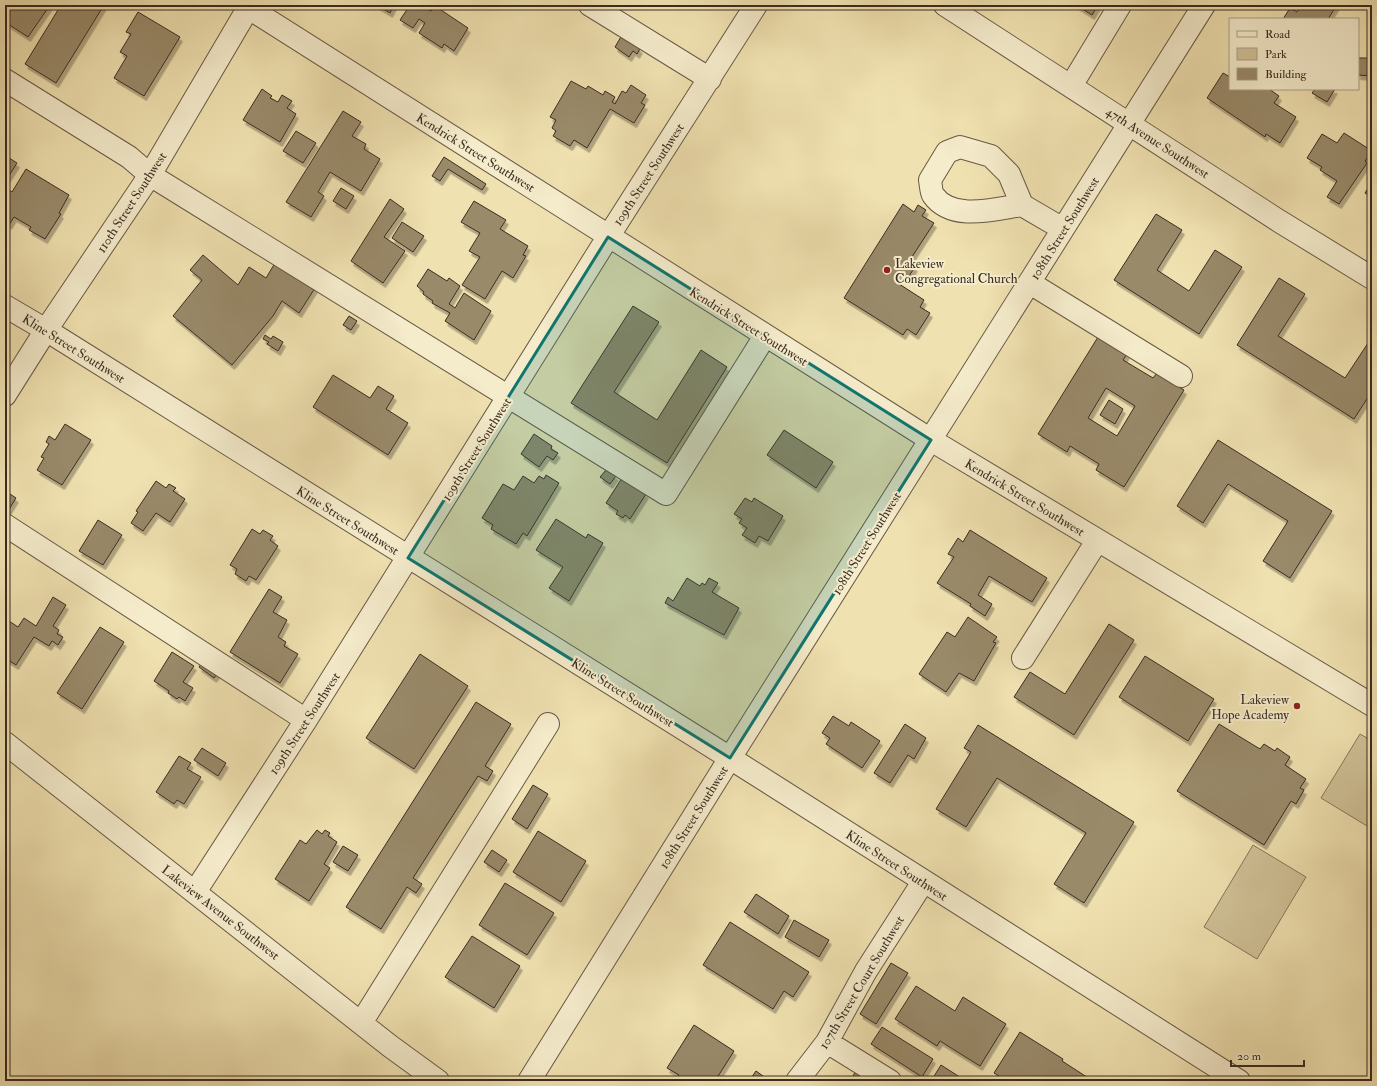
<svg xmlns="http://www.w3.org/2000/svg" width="1377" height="1086" font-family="'IM FELL Double Pica',serif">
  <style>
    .green { fill: #d1c298; stroke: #86775c }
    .building { fill: #998a6b; stroke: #3a2c21; fill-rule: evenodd; filter: url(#shadow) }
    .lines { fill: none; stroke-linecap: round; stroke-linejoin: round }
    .minor-casing { stroke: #685945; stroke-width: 24 }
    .minor { stroke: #f5eccc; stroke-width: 22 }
    .marked { fill: #0f766e; fill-opacity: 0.2; stroke: #0f766e; stroke-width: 3; stroke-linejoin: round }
    .poi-dot { fill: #8f2418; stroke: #f5eccc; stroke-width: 1.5 }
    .labels { text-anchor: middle; stroke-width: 4; stroke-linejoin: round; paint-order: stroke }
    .street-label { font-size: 13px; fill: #3a2c21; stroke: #f5eccc }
    .poi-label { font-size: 13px; fill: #3a2c21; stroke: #f5eccc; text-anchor: start }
  </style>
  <defs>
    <filter id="shadow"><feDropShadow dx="2.5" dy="4.5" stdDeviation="0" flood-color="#0004"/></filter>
  </defs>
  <rect width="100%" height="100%" fill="#f0e1b0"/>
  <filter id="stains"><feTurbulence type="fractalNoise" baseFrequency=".005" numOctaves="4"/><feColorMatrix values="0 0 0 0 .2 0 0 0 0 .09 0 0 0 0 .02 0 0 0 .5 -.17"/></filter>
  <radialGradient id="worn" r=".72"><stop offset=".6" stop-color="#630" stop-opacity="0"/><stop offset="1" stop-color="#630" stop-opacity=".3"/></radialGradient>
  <path class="green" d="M1360,734L1372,741V829L1321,798Z
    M1253,845L1306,877L1257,959L1204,927Z"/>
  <path class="building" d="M9,5H50L28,37L5,22V12Z
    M61,5H104L56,83L25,64Z
    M377,5H394L390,13Z
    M410,5H427L425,8L431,11L435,6L468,28L454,51L444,44L442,48L419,33L425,23L419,19L413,28L400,20Z
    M1076,5H1098L1092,15Z
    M1301,5H1337L1328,19H1283L1290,8L1297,12Z
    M138,12L180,37L144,96L114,78L127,56L120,52L131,34L126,32Z
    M622,35L640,49L637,54L633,51L629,57L615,47Z
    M1358,58H1372L1371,76L1358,75Z
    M1223,73L1230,77V89H1269L1279,96L1274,103L1296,117L1280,143L1266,134L1265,137L1207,98Z
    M571,81L586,89L588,86L603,95L605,91L615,97L612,102L615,104L622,91L626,93L631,85L646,95L641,103L645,105L634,123L610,109L587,148L574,140L570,146L553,136L556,131L552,128L556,120L550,117Z
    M262,89L272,96L270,98L278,102L282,95L292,101L287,108L296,114L280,142L243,120Z
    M1315,89H1335L1327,102L1312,93Z
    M343,111L361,122L352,136L366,144L364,149L380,159L361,191L330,172L318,192L324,196L311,217L286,202Z
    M296,131L316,143L303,163L283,151Z
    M1344,133L1372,151L1365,161L1367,163L1339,204L1327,197L1337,181L1320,170L1322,167L1307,158L1322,134L1337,143Z
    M6,156L17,163L5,182V158Z
    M444,157L486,184L482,190L448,169L440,181L432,176Z
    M26,169L69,195L59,213L61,214L45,239L29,230L31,227L14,217L9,225L5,222V187L12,192Z
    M1372,182V197L1365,193Z
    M341,188L354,196L346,209L333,201Z
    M390,199L404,209L384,237L405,251L383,283L351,261Z
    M474,201L506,220L500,229L528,246L523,255L526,256L513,278L502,271L485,299L462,285L480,257L469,251L480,233L461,222Z
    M903,204L914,212L918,205L926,210L922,216L934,223L908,263L915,267L907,279L901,274L896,282L924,300L920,307L930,313L916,335L907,329L903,335L844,298Z
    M1156,214L1182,230L1157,270L1189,291L1215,250L1242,267L1199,334L1114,280Z
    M402,222L424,236L413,252L392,238Z
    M203,255L238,285L249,267L266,278L275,263L315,288L299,313L282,301L273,316L232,365L173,316L202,280L190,270Z
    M428,269L447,281L449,278L460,286L449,304L455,308L464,293L491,311L474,340L445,321L450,313L432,303L433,301L423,294L424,292L417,286Z
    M1279,278L1305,294L1278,336L1345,378L1372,337V391L1354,419L1237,345Z
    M633,306L659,322L614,392L657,420L701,350L727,367L667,463L571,403Z
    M349,316L357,321L351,330L343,325Z
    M265,335L271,339L273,336L283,342L278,351L267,344L269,342L263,339Z
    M1098,337L1127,354L1123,360L1153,378L1157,373L1184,390L1124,487L1096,470L1099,464L1070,446L1067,452L1038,434ZM1106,388L1135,406L1117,436L1088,418Z
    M333,375L370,398L378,386L394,396L386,409L408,423L388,455L313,407Z
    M1109,400L1123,409L1115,424L1100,415Z
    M65,424L91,440L62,485L37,470L44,458L41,457L49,444L46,442L49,436L55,440Z
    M784,430L833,462L816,488L767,455Z
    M534,434L552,446L551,449L558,453L553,460L547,456L539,467L521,454Z
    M1218,440L1332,511L1290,578L1263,561L1288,521L1228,484L1203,523L1177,506Z
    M606,470L616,476L610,484L600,477Z
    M546,475L559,483L527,536L523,533L516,544L491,529L493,525L482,518L503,484L514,490L523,476L534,483L539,476L544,479Z
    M622,478L646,494L630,519L625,515L623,518L616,514L618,511L606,503Z
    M156,481L166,488L169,484L176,488L173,491L185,499L170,522L156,513L143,531L131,523L138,512L136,511Z
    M7,492L16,498L8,511L5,509V495Z
    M745,498L752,502L754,498L783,516L768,541L759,536L755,543L742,535L747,528L739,523L742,519L734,514Z
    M556,519L586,538L588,534L603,543L569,601L549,588L563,567L536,550Z
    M98,520L122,535L103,565L79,551Z
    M252,529L260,534L263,530L273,536L270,540L278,546L256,580L249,576L246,581L235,574L237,569L230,565Z
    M970,530L1047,578L1032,602L989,576L978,595L992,604L985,616L970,606L971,604L937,583L954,557L948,554L958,538L963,542Z
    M687,578L700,586L702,583L705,585L709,578L718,583L712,592L739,608L724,635L665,603L668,597L673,601Z
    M269,589L282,597L273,612L287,620L278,637L286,642L284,646L298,654L280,683L230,652Z
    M53,597L66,605L53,626L59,630L57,634L63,637L58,645L52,641L49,646L34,637L16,665L5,658L6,619L18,627L24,618L36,626Z
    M968,617L997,637L993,642L996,643L974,681L959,673L946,692L919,674L947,632L955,637Z
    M1109,624L1134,640L1074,735L1014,697L1030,672L1065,694Z
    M100,627L124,642L82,709L57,693Z
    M172,652L194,666L183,682L193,688L185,701L179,697L177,699L168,693L169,691L154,681Z
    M420,654L468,686L414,769L366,738Z
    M1145,656L1214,699L1188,741L1119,697Z
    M205,659L220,670L214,678L199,667Z
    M476,702L511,724L485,766L493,771L487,781L478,776L413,878L422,884L416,893L407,887L381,929L346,907Z
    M833,716L849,726L851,722L880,741L862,768L826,744L830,738L822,733Z
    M905,724L926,738L914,759L908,755L890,783L874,773Z
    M1219,724L1260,749L1264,744L1275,751L1277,748L1290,757L1285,765L1306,779L1300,788L1304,790L1296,804L1291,801L1264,845L1177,791Z
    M978,725L1134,822L1084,903L1054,884L1086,833L997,778L966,827L936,809L971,752L964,748Z
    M202,748L226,763L218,776L194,760Z
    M179,756L191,763L187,769L201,777L184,804L177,800L174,804L156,792Z
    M533,785L548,794L527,829L512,819Z
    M317,830L322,834L325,830L330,833L328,836L337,842L324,864L330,868L309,901L275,879L300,840L306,844Z
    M538,831L586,861L561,902L513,872Z
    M343,846L358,855L348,871L333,862Z
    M492,850L507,860L499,872L484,862Z
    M505,883L554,913L527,955L479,925Z
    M756,894L789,916L778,934L744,912Z
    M794,920L829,940L819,957L785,937Z
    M730,922L809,972L793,997L784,991L773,1009L703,965Z
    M472,936L520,966L494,1008L445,977Z
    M891,963L908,973L876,1024L860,1014Z
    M916,986L955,1011L963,997L1006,1024L980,1066L940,1041L937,1046L895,1019Z
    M694,1025L734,1051L715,1081H675L679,1075L667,1068Z
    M882,1027L933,1059L922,1077L871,1044Z
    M1020,1032L1063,1059L1062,1061L1093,1081H1007L994,1073Z
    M941,1065L966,1081H931Z
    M857,1069L877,1081H850Z
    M756,1071L770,1081H749Z"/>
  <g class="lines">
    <g class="minor-casing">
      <path id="minor" d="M244,5L931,440L1372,705
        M590,5L710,79
        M945,5L1279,221L1372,278
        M5,80L129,157L150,175L666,494L765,336
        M1071,86L1120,5
        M1022,205C995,209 952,222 933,195C931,192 931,185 930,180L947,152L960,147L991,156L1009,174L1022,205L1063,229
        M1030,283L1181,376
        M5,306L46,330L730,758L1239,1081
        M5,395L46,330L150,175L250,5
        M5,525L306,720
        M1023,658L1097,541
        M5,743L390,1046L438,1081
        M195,892L306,720L608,237L756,5
        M361,1023L548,724
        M827,1042L890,1081
        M529,1081L730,758L1204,5
        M797,1081L827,1042L866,971L923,882"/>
    </g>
    <use href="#minor" class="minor"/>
  </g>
  <path class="marked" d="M608,237L931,440L730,758L408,558Z"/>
  <g class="poi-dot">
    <circle cx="887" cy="270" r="4"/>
    <circle cx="1297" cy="706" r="4"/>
  </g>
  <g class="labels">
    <g class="street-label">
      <text transform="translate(1158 142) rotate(33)" y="5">47th Avenue Southwest</text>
      <text transform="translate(476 152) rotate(32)" y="5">Kendrick Street Southwest</text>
      <text transform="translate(648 174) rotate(-57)" y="5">109th Street Southwest</text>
      <text transform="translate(131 202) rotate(-57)" y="5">110th Street Southwest</text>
      <text transform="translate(1064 228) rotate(-58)" y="5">108th Street Southwest</text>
      <text transform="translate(749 326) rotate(32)" y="5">Kendrick Street Southwest</text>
      <text transform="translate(74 348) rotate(32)" y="5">Kline Street Southwest</text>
      <text transform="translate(476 449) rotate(-58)" y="5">109th Street Southwest</text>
      <text transform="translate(1025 497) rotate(31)" y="5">Kendrick Street Southwest</text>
      <text transform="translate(348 520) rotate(32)" y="5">Kline Street Southwest</text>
      <text transform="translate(866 543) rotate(-58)" y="5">108th Street Southwest</text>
      <text transform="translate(623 692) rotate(32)" y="5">Kline Street Southwest</text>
      <text transform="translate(304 723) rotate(-57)" y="5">109th Street Southwest</text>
      <text transform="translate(693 817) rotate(-58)" y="5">108th Street Southwest</text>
      <text transform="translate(897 865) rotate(33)" y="5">Kline Street Southwest</text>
      <text transform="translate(221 912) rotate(38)" y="5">Lakeview Avenue Southwest</text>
      <text transform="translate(861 982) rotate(-59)" y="5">107th Street Court Southwest</text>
    </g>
    <g class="poi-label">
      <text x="895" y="268">Lakeview<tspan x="895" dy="15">Congregational Church</tspan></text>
      <text x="1289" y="704" text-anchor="end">Lakeview<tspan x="1289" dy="15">Hope Academy</tspan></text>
    </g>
  </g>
  <rect width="1377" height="1086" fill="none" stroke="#f0e1b0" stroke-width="20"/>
  <rect x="6" y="6" width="1365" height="1074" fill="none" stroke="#3a2c21" stroke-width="2"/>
  <rect x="10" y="10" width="1357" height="1066" fill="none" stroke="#3a2c21"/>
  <rect x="1229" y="18" width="130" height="72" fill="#f5eccc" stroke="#aa9f88"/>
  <rect x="1237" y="31" width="20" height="6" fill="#f5eccc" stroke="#aa9f88"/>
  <text x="1265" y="38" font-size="12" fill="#3a2c21">Road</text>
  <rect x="1237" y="48" width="20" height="12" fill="#d1c298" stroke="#aa9f88"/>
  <text x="1265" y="58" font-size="12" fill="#3a2c21">Park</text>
  <rect x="1237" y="68" width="20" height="12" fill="#998a6b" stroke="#aa9f88"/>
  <text x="1265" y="78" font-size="12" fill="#3a2c21">Building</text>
  <path d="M1231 1060v6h73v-6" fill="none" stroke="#3a2c21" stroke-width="2"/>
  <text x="1237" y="1060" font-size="12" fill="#3a2c21" stroke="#f5eccc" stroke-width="3" paint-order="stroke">20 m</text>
  <rect width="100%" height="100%" filter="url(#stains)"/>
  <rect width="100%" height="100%" fill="url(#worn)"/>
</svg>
